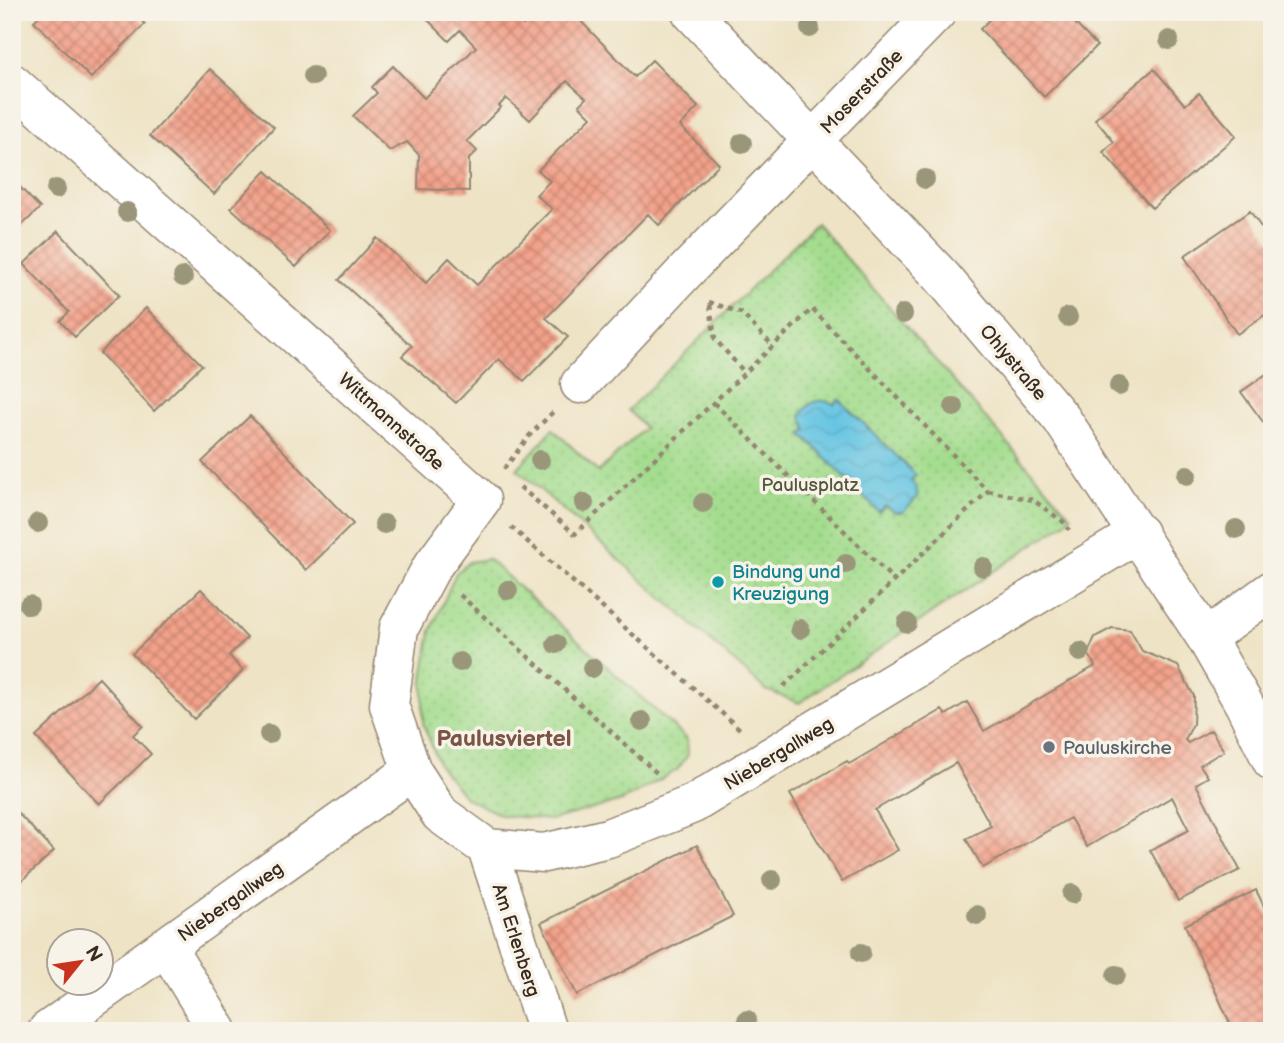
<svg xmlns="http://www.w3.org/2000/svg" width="1284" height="1043" font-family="'Balsamiq Sans',sans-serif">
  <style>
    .park { fill: url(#park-dots); stroke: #708456; stroke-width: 2 }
    .water { fill: url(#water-waves); stroke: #507880; stroke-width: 2 }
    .building { fill: url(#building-cross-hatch) }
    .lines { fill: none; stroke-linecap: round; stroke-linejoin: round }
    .minor-casing { stroke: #948672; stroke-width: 41 }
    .path { stroke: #948672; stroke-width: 4.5; stroke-dasharray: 5 5; stroke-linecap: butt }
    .minor { stroke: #fff; stroke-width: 38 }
    .tree { fill: #9a9679 }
    .culture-dot { fill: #0f9aa8; stroke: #f7f3e8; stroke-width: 2.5 }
    .worship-dot { fill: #6b7280; stroke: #f7f3e8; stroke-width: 2.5 }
    .labels { text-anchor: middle; stroke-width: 7; stroke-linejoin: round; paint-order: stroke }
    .street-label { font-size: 19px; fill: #3b2a1e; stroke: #f7f3e8 }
    .park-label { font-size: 19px; fill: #55573a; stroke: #f7f3e8 }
    .culture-label { font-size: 19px; fill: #0d838f; stroke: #f7f3e8; text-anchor: start }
    .worship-label { font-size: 19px; fill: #5b616d; stroke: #f7f3e8; text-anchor: start }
    .quarter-label { font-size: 23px; font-weight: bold; fill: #7b5444; stroke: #f7f3e8 }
  </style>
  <defs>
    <pattern id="park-dots" width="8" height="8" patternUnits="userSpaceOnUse" patternTransform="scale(1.75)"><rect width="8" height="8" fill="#a4dd8f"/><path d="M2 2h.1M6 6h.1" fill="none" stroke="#8ebe7b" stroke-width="1.8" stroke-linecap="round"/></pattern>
    <pattern id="water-waves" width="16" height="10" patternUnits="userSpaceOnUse" patternTransform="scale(1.75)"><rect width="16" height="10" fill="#65c5e3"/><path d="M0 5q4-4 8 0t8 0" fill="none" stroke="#59a9c2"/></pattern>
    <pattern id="building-cross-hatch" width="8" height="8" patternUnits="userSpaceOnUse" patternTransform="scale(1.75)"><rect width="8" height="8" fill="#f3a28b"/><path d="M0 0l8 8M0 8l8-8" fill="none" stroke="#c68471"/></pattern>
  </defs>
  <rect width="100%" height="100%" fill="#f7f3e8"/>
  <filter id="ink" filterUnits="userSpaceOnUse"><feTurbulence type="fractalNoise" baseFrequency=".0143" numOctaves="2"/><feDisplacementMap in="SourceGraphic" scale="14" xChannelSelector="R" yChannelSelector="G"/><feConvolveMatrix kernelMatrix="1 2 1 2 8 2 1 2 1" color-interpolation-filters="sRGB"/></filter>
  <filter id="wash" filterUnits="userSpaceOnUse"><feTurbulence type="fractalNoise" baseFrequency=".00686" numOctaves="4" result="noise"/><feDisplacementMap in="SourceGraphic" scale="28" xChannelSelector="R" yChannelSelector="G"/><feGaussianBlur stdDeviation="1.57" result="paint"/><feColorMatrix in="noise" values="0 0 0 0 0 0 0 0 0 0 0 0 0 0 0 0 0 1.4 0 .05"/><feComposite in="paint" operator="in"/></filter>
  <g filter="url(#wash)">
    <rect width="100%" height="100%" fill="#eee3c5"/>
    <path class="park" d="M816,223L1071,516L1065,523L799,703L766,690L517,469L553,429L598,472L645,428L628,410Z
      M488,559L687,739L688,755L677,770L622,801L550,820L501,815L466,798L439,765L423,723V678L431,631L456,573L469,562Z"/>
    <path class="water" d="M839,399L916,475L911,480L916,487L918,497L903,512H895L885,506L879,512L802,434L807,429L801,416C809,401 818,397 834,404Z"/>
    <g id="blocks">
      <path class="building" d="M43,12H133L145,24L91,78L34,21Z
        M420,12H511L523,25L536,12H572L635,77L652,60L698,107L680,126L719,164L659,225L648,214L546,318L568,337L524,381L499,359L456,403L402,356L412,346L339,280L377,238L426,283L449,258L477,285L552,209L536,195L550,181L538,170L591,117L579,105L586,98L567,81L530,120L506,98L499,106L501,107L467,141L477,151L469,159V191L418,189L419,155L407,142L390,151L353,116L377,93L372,87L393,66L424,98L476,47L460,30L449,41Z
        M997,12H1064L1097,46L1044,97L980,29Z
        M210,69L274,127L214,194L150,136Z
        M1154,69L1185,105L1199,93L1236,136L1152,208L1103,152L1114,142L1095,119Z
        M266,171L330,230L296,267L231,208Z
        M12,179L40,208L12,235Z
        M1250,211L1272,243V310L1237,334L1184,256Z
        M58,231L119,295L75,337L60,321L69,312L24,264Z
        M146,308L202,365L154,411L100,353Z
        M1272,370V434L1241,392Z
        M250,416L353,524L306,570L202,462Z
        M201,589L247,638L229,655L243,671L194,719L132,654Z
        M1112,628L1130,630L1142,651L1178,666L1194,696L1193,724L1185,740L1188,743L1211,730L1224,751L1200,765L1208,777L1196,784L1240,870L1178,901L1150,850L1189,830L1172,797L1087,847L1070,818L983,868L966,839L991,826L956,763L875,810L898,850L842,882L790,794L847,761L849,764L942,710L946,715L967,702L984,731L1095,666L1088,653L1095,637Z
        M99,678L143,726L133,735L151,754L99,804L36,737Z
        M12,807L54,851L12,890Z
        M697,845L733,916L577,995L541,923Z
        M1256,890L1272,923V1031H1209L1230,1023L1185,925Z"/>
    </g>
  </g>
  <g filter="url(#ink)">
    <use href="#blocks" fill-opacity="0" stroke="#948672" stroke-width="2"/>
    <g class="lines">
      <g class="minor-casing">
        <path id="minor" d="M691,12L942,277L1061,418L1206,638L1244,704L1272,761
          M12,83L481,500L431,568L399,628L389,705L412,771L440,814L487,848L544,853L608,838L693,804L1139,533
          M580,384L684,273L937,12
          M1206,638L1272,590
          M487,848L547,1031
          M166,946L218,1031
          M47,1031L412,771"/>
      </g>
      <path class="path" d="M709,302L741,313L773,346
        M710,305L715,339L745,373
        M714,403L894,580
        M504,469L529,436L553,412
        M520,487L575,534L812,309L988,491L782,688
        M988,491L1033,500L1065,523L1069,530
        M511,527L741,730
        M460,595L659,775"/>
      <use href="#minor" class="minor"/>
    </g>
    <g class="tree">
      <circle cx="810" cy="28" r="10"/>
      <circle cx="1169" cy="40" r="10"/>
      <circle cx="313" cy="76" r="10"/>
      <circle cx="742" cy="143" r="10"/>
      <circle cx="925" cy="179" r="10"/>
      <circle cx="56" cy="189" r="10"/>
      <circle cx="127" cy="212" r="10"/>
      <circle cx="183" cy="277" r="10"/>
      <circle cx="903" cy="314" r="10"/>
      <circle cx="1068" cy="317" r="10"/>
      <circle cx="1119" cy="386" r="10"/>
      <circle cx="954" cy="407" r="10"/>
      <circle cx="540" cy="460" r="10"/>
      <circle cx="1187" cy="475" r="10"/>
      <circle cx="584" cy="503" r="10"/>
      <circle cx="703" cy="503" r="10"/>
      <circle cx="38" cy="523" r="10"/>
      <circle cx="384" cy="524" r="10"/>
      <circle cx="1236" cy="529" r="10"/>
      <circle cx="846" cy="564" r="10"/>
      <circle cx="983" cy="567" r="10"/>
      <circle cx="508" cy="590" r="10"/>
      <circle cx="29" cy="605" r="10"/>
      <circle cx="907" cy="623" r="10"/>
      <circle cx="800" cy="629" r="10"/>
      <circle cx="556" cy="644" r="10"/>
      <circle cx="1080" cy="652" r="10"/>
      <circle cx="460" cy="662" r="10"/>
      <circle cx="592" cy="668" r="10"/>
      <circle cx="642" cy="721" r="10"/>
      <circle cx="269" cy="734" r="10"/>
      <circle cx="772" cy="880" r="10"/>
      <circle cx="1072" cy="894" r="10"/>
      <circle cx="977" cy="915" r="10"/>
      <circle cx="861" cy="953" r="10"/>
      <circle cx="1116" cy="975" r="10"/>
      <circle cx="747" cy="1020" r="10"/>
    </g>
  </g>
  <circle class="culture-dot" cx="718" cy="582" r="7"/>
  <circle class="worship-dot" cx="1049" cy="747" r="7"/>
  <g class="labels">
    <g class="street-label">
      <text transform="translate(861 91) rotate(-46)" y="7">Moserstraße</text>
      <text transform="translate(1014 362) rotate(50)" y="7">Ohlystraße</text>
      <text transform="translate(392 421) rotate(42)" y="7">Wittmannstraße</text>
      <text transform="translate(778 753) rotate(-31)" y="7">Niebergallweg</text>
      <text transform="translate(230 901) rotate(-35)" y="7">Niebergallweg</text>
      <text transform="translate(517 940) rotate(72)" y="7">Am Erlenberg</text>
    </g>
    <g class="park-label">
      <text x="810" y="491">Paulusplatz</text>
    </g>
    <g class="culture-label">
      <text x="732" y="578">Bindung und<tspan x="732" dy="22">Kreuzigung</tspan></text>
    </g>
    <g class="worship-label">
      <text x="1063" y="754">Pauluskirche</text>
    </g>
    <g class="quarter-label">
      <text x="504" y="746">Paulusviertel</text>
    </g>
  </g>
  <rect width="1284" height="1043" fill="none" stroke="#f7f3e8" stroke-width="42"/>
  <g transform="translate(80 962) rotate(60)"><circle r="33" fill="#f7f3e8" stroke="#aca397" stroke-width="2"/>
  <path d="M0-5L12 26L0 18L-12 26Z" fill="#c8321e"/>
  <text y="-10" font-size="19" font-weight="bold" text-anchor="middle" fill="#3b2a1e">N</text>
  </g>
</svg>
